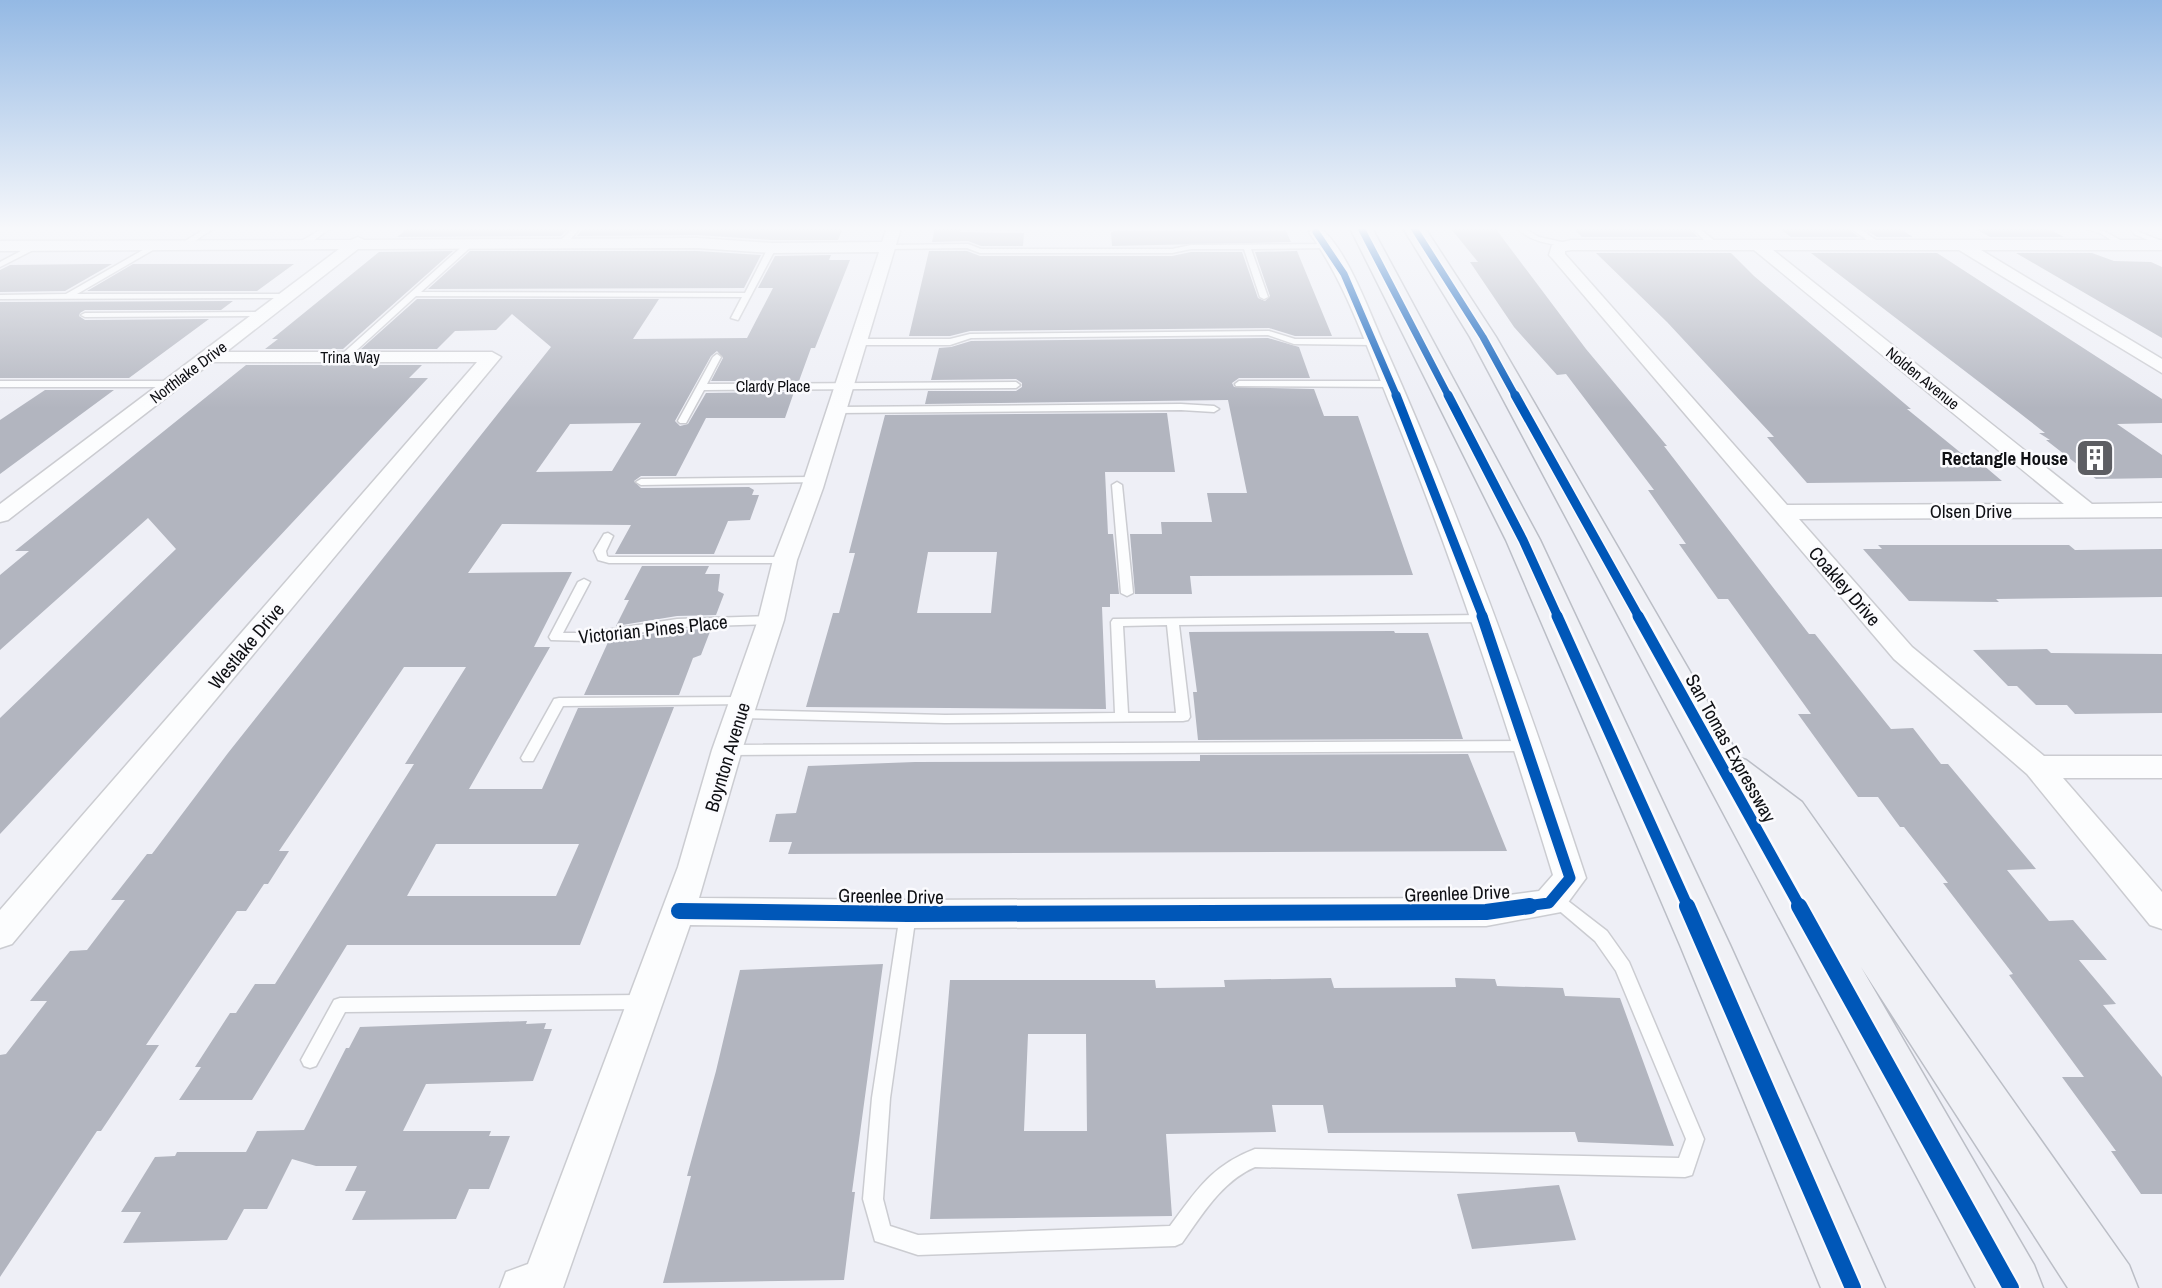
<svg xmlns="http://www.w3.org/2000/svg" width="2162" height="1288" font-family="'Archivo Narrow',sans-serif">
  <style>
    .building { fill: #b2b5bf; fill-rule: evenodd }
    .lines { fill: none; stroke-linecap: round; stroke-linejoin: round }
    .lane-casing { stroke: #cbccd1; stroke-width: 3 }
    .street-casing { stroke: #cbccd1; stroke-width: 3 }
    .highway-casing { stroke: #bbbec6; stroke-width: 3 }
    .lane { fill: #fcfdfe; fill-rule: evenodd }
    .street { fill: #fcfdfe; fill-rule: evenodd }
    .highway { fill: #f0f1f6; fill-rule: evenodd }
    .cycleway-far3-casing { stroke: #fbfbfe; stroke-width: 10 }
    .cycleway-far2-casing { stroke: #fbfbfe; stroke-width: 12 }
    .cycleway-far1-casing { stroke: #fbfbfe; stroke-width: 16 }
    .cycleway-casing { stroke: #fbfbfe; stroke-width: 20 }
    .cycleway-far3 { stroke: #0057b8; stroke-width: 7 }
    .cycleway-far2 { stroke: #0057b8; stroke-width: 9 }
    .cycleway-far1 { stroke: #0057b8; stroke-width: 11 }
    .cycleway { stroke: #0057b8; stroke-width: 16 }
    .labels { text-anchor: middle; stroke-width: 5; stroke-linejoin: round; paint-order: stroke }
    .far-street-label { font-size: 16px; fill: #0f1014; stroke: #fbfbfe }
    .poi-label { font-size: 19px; font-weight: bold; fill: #0f1014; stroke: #fbfbfe; text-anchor: end }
    .street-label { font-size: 19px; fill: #0f1014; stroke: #fbfbfe }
  </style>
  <rect width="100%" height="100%" fill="#eeeff6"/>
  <path class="building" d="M408,228H569L561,236L397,237Z
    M583,228H843L838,240H772L697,235L577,236Z
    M935,228H961L960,232L1024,233L1023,246H981L968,241L932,242Z
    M1455,228H1495L1586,349L1667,446H1664L1809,634H1815L1891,729L1913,728L1941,764H1948L2036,869L2007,870L2049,921L2073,920L2107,960H2079L2116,1004L2103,1005L2162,1077V1194H2141L2111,1151H2116L2062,1077H2084L2009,975L2013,974L1943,883H1948L1904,827H1900L1878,797H1858L1798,714H1811L1728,599H1718L1679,544H1686L1648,490H1654L1566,374L1557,375L1514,327L1470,262H1478L1452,230Z
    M1573,228H1689L1698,237H1582Z
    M1779,228H1848L1859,237H1791Z
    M1863,228H1899L1913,237H1877Z
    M1974,228H2047L2064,237H1990Z
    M1114,231H1286L1291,242L1112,246L1111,232Z
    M453,251L343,349H265L278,339H272L379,252Z
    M470,251H697L761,255L744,288L428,289Z
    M929,251H967L980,256H1172L1191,252H1242L1258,298L1265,301L1270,296L1255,252L1297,251L1332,336H1295L1269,328L970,331L950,336H909Z
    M1596,253H1731L1754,276L1911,409H1907L1961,453H1969L2002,481L1807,483L1767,437H1774L1667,322Z
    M1811,253H1937L2162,399V423L2117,424L2162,455V478L2096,479L2046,440H2050L2039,433H2045L2017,411Z
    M2016,253H2092L2114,261L2151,262L2162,267V338Z
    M831,255L829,260H850L815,348H811L799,381H711L723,358L717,351L711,356L675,421L680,426L688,424L706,393L794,392L785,418H706L676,476H641L634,481L641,488L749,487L754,490L752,495H759L750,520L728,521L714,554H615L631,525L502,524L468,573L572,572L534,647H550L469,789H542L578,708L674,707L580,945H347L252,1100H179L201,1067H195L230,1013H236L255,984H275L414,764H405L466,667H404L279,851H289L268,884H264L246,911H237L222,933L146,1045H159L101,1131H97L0,1277V1055L6,1054L47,1001H30L70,951L87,950L125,900H111L147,854H152L228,753L551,347L512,314L496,330L455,331L437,349H361L417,299H659L633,339L747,338L773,288H758L775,256ZM641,423L612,471L536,472L570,424ZM436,844H579L556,896H407Z
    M89,264H112L65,291L0,292V270L10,265Z
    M133,264H294L257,291H87Z
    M233,301L221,310H85L80,313L79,316L85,320L209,319L129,378H0V302Z
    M1268,338L1299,347L1310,378H1239L1232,383L1234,387L1314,389L1324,416H1358L1413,575L1190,576L1192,594H1135L1130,534H1162L1161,522H1212L1207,493H1247L1228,400L925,404L928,391H1016L1022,387V383L1016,379L931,380L939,348L951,347L971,341Z
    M246,365H422L409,378H428L0,834V718L176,549L148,518L0,650V575L29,551H15Z
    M45,390H114L0,474V420Z
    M1167,413L1175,472H1105L1108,534H1113L1119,594H1110V607H1102L1106,709L806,707L833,613H839L855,553H849L885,415ZM928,552H997L991,613H917Z
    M1878,545H2069L2075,550L2162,549V597L1996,599L1999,602L1909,601L1863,549H1882Z
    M642,566H709L705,574H720L718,591L724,594L716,615L677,616L616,626L629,600H624Z
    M711,629L701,655L693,658L679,695H584L609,640L677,630Z
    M1394,631L1395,633H1428L1463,739L1198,740L1193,692H1197L1189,632Z
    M2047,649L2051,653L2162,654V713L2075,714L2067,705H2036L2017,686H2008L1973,650Z
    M1468,754L1507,851L788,854L792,842H769L776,814L796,813L808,766L915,762L1200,761V755Z
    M883,964L852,1192H855L844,1280L663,1283L691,1176H687L716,1071L740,970Z
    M1331,978L1334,988L1456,987L1455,978L1495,979L1497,986L1563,988L1565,996L1620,998L1674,1146L1578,1142L1575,1132L1328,1133L1323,1105H1272L1276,1132L1166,1134L1172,1216L930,1219L950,980H1155L1156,988L1225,987L1224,980ZM1028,1034H1086L1087,1131H1024Z
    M527,1021L526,1024L546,1023L544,1029H552L533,1081L426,1084L403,1131H491L489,1136H510L489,1189H469L456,1219L352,1220L366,1191H345L357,1166H316L292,1159L267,1209H244L227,1240L123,1243L141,1212H121L155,1157L175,1156L177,1152H246L257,1131L304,1130L346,1048H349L360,1027Z
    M1559,1185L1576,1240L1472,1249L1457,1194Z"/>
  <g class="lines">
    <g class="lane-casing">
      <path id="lane" d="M206,228H214L186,247L179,245Z
        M323,228H331L306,246H300V242Z
        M573,228H580L565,246H559V242Z
        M1517,228H1524L1539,237L1575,245L1571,247C1552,244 1531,243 1517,228Z
        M1692,228H1699L1717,243V247H1711Z
        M1851,228H1859L1884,246L1877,248Z
        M2084,228L2104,231L2129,245L2122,247L2100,233Z
        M2130,228H2136L2139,232L2162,241V246L2134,234Z
        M467,242L474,244L421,292L745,293L769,246L776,248L738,320L731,318L742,297L416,296L347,359H341V355Z
        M155,243L159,245L158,247L77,294H287L291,296L287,298L0,299V295L66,294Z
        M34,244L41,246L0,267V262Z
        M968,244L981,249H1172L1191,245L1330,244L1334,246L1330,248L1251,249L1268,297L1264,299L1260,297L1244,249H1191L1172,253H980L967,248L888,249L884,247L888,245Z
        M267,312L268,314L264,316L85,317L81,315L85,313Z
        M1269,331L1295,339H1373L1377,342L1373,345L1294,344L1268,335L971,338L950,345H859L855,342L859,339H950L970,334Z
        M717,354L721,357L707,384L1016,382L1020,385L1016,388L704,390L686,423H680L678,421L713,357Z
        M0,381H173L177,384L173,387H0Z
        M1239,381H1392L1396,384L1392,387L1236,386L1235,384Z
        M1181,404L1214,406L1219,409L1214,412L1181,410L837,413L832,410L837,407Z
        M814,477L818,478V482L641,485L636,482L641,479Z
        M1117,482L1122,485L1133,593L1127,596L1121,593L1112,485Z
        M608,533L613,536L606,551L607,556L609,557H785L791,560L785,563H609L598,560L594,551L604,534Z
        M584,579L590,582L563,633H587L677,619L771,616L777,620L771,624L677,627L587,641L551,640L549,637L578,582Z
        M1484,615L1488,616L1490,619L1488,622L1179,625L1190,717L1188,720L1183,721L945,723L740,718L733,714L740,710L945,715L1115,713L1111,622L1113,619ZM1167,625L1176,713H1128L1123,626Z
        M743,697L748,698L749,701L748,704L563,706L533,761H523L521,758L554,699L559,698Z
        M1526,741L1531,743L1533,746L1531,749L1526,751L728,755L723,753L721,750L723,747L728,745Z
        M1554,892L1559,894L1607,931L1629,962L1704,1139L1692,1175L1685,1177L1255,1167C1222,1181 1202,1215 1182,1243L1175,1246L918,1255L875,1241L863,1199L872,1098L900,914L902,910L908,908L914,910L916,914L890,1098L883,1199L890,1226L918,1235L1170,1226C1197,1190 1211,1166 1255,1149L1679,1158L1686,1139L1616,971L1595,941L1549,902L1546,898L1549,894Z
        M642,995L648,997L650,1002L648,1007L642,1009L345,1012L316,1066L310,1068L304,1066L301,1060L334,1000L340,998Z"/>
    </g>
    <g class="street-casing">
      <path id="street" d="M887,228H901L823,488L797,560L784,620L742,750L699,898L908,900L1486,898L1539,891L1553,875C1505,718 1454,561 1392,409C1367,348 1347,285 1309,232L1318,228C1344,240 1372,319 1385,347C1462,520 1527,698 1586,878L1561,912L1486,926L908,928L690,925L563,1288H500L506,1272L528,1264L678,867L712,750L758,620L773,560L801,488L879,252L772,253L697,248L358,249L226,352H492L501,357L12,944L0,948V910L477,362H212L8,520L0,522V504L339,249L0,251V241L351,240L358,237L364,240L697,238L772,243L882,242Z
        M1571,240H2162V250H1981L2162,359V373L1959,250H1773L2092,504L2162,503V517L1799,519L1912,647L2044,756H2162V778H2063L2162,892V929L2150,925L2027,774L1894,659L1552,258L1549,255L1552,245ZM1571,250H1754L2064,504L1787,505L1565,254V251Z"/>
    </g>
    <g class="highway-casing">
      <path id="highway" d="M1350,228H1372L1540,540L1730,945L1885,1288H1821L1680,945L1506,540Z
        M1403,228H1425L1496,337L1740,758L1746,760L1802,802L2129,1265L2138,1288H2068L1861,967L2034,1265L2043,1288H1976L1470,337Z"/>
    </g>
    <use href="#lane" class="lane"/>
    <use href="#street" class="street"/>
    <use href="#highway" class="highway"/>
    <g class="cycleway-far3-casing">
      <path id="cycleway-far3" d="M1361,228L1449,397
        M1414,228L1483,337L1516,397
        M1316,232L1344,274L1397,397"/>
    </g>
    <g class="cycleway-far2-casing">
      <path id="cycleway-far2" d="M1396,395L1483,617
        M1448,395L1523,540L1558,617
        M1515,395L1639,617"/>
    </g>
    <g class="cycleway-far1-casing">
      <path id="cycleway-far1" d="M1482,616L1570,878L1549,903L1518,907
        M1557,616L1688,907
        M1638,616L1800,907"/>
    </g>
    <g class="cycleway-casing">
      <path id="cycleway" d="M1687,906L1853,1288
        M1799,906L2011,1288
        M679,911L908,914L1486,912L1530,906"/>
    </g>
    <use href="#cycleway-far3" class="cycleway-far3"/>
    <use href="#cycleway-far2" class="cycleway-far2"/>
    <use href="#cycleway-far1" class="cycleway-far1"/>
    <use href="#cycleway" class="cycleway"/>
  </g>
  <linearGradient id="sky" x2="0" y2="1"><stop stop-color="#94b9e4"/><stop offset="0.56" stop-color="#f7f8fb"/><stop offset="1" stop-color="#f7f8fb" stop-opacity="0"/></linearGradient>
  <rect width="2162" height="408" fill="url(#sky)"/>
  <defs>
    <g id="building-square" transform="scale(2.0125)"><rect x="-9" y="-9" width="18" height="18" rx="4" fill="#5d5e63" stroke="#fbfbfe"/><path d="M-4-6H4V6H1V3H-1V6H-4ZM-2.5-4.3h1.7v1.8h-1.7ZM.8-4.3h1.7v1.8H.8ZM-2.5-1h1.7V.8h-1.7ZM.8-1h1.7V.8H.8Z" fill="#fff"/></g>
  </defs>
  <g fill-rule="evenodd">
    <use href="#building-square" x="2095" y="458"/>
  </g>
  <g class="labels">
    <g class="far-street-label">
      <text x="350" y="363">Trina Way</text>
      <text transform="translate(188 372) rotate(-37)" y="6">Northlake Drive</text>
      <text transform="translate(1923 378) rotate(39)" y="6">Nolden Avenue</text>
      <text x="773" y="392">Clardy Place</text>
    </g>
    <g class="poi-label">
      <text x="2068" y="465">Rectangle House</text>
    </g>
    <g class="street-label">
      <text x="1971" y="518">Olsen Drive</text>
      <text transform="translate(1845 586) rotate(49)" y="7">Coakley Drive</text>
      <text transform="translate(653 629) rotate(-6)" y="7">Victorian Pines Place</text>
      <text transform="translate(246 646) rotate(-50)" y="7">Westlake Drive</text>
      <text transform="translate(1731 748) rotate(61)" y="7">San Tomas Expressway</text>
      <text transform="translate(727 757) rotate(-73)" y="7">Boynton Avenue</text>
      <text transform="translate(1457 893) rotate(-2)" y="7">Greenlee Drive</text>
      <text transform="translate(891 896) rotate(1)" y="7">Greenlee Drive</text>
    </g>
  </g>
</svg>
